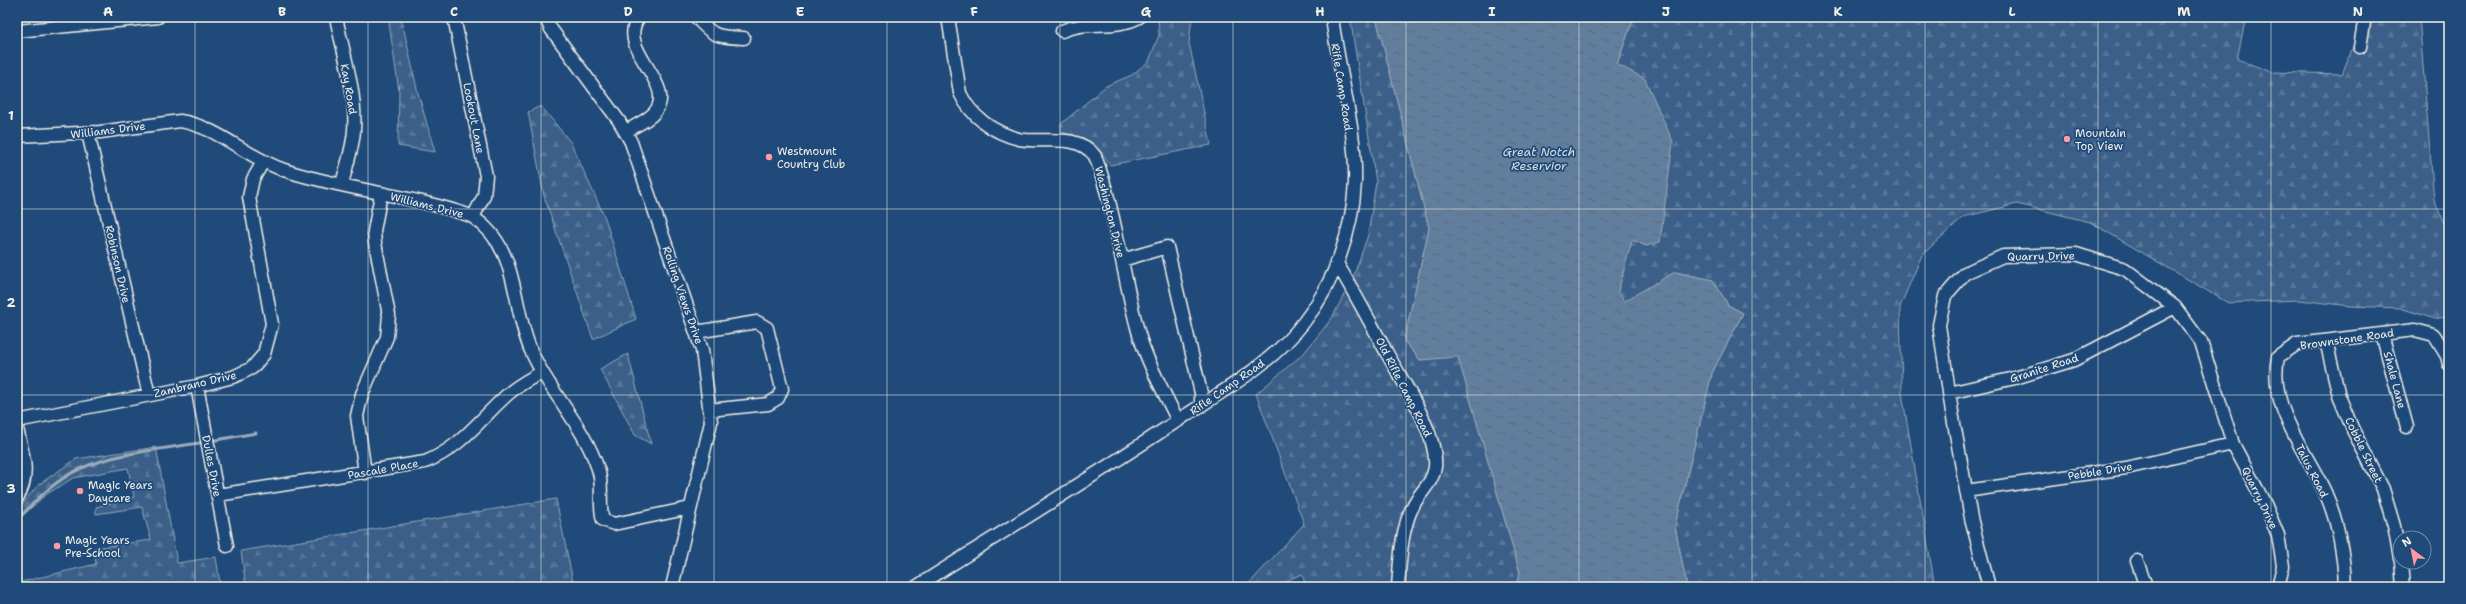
<svg xmlns="http://www.w3.org/2000/svg" width="2466" height="604" font-family="'Shantell Sans',sans-serif">
  <style>
    .forest { fill: url(#forest-firs); stroke: #97a8b8 }
    .water { fill: url(#water-ripples); stroke: #9cacbb }
    .lines { fill: none; stroke-linecap: round; stroke-linejoin: round }
    .stream { stroke: #9cacbb; stroke-width: 3 }
    .minor-casing { stroke: #f4f1e8; stroke-width: 15 }
    .minor { stroke: #1f4a7a; stroke-width: 12 }
    .grid { fill: none; stroke: #f4f1e8; stroke-width: 1; stroke-opacity: 0.55 }
    .poi-dot { fill: #ff9aa2; stroke: #1f4a7a; stroke-width: 1.5 }
    .labels { text-anchor: middle; stroke-width: 3.5; stroke-linejoin: round; paint-order: stroke }
    .street-label { font-size: 11px; fill: #f4f1e8; stroke: #1f4a7a }
    .poi-label { font-size: 11px; fill: #f4f1e8; stroke: #1f4a7a; text-anchor: start }
    .water-label { font-size: 12px; font-style: italic; fill: #dee0dd; stroke: #1f4a7a }
    .neatline { fill: none; stroke: #f4f1e8; stroke-width: 1.5 }
    .grid-label { font-size: 13px; text-anchor: middle; font-weight: bold; fill: #f4f1e8 }
  </style>
  <defs>
    <pattern id="forest-firs" width="22" height="20" patternUnits="userSpaceOnUse"><rect width="22" height="20" fill="#3a5f88"/><path d="M5 1l3.5 6h-7zM16 11l3.5 6h-7z" fill="#577699"/></pattern>
    <pattern id="water-ripples" width="26" height="14" patternUnits="userSpaceOnUse"><rect width="26" height="14" fill="#627e9d"/><path d="M2 4q2-2 4 0t4 0M15 11q2-2 4 0t4 0" fill="none" stroke="#58687a"/></pattern>
  </defs>
  <rect width="100%" height="100%" fill="#1f4a7a"/>
  <filter id="ink" filterUnits="userSpaceOnUse"><feTurbulence type="fractalNoise" baseFrequency=".025" numOctaves="2"/><feDisplacementMap in="SourceGraphic" scale="8" xChannelSelector="R" yChannelSelector="G"/><feConvolveMatrix kernelMatrix="1 2 1 2 8 2 1 2 1" color-interpolation-filters="sRGB"/></filter>
  <g filter="url(#ink)">
    <path class="forest" d="M396,17H401L418,93L435,152L398,146L399,91L389,23Z
      M1158,17H1192L1189,43L1211,145L1110,165C1094,140 1088,139 1061,132V124L1106,86L1132,75L1149,61L1159,35Z
      M1350,17H1376L1429,228L1404,341L1420,360L1458,356L1520,573L1515,587H1306L1302,574L1273,587H1246L1304,524L1256,394L1304,353L1332,318L1354,275L1368,235L1376,182Z
      M1634,17H2246L2237,59L2271,72L2342,74L2365,17H2419L2434,200L2449,235V316L2435,319L2400,308L2351,306L2299,300L2228,303L2090,222L2017,204L1963,217L1922,255L1900,307L1902,393L1935,587H1687L1675,526L1712,373L1743,313L1728,305L1713,280L1675,272L1624,302L1618,291L1632,240L1647,246L1617,64Z
      M541,106L571,143L605,218L636,319L593,339L544,196L528,112Z
      M628,354L651,444L635,435L600,369Z
      M156,447L177,563L216,557L220,584L209,587H18L17,583L96,564L94,548L151,540L142,507L96,514V507L134,497L128,468L73,478L44,496L17,521V511L38,485L76,459Z
      M556,499L574,587H246L241,551Z"/>
    <path class="water" d="M1376,17H1634L1617,64L1645,79L1673,142L1660,242L1647,246L1632,240L1618,291L1624,301L1675,272L1713,280L1728,305L1743,313L1712,373L1675,526L1687,587H1515L1520,573L1458,357L1420,360L1404,341L1429,228Z"/>
    <g class="lines">
      <path class="stream" d="M210,441L256,433
        M17,520C36,500 56,479 82,468C119,452 164,449 205,442"/>
      <g class="minor-casing">
        <path id="minor" d="M336,17C343,53 357,93 354,130C353,148 346,167 342,184
          M454,17L486,176L484,196L473,217
          M545,17L551,29L619,121L631,142L702,350L711,422L672,587
          M696,17C713,37 718,37 744,38
          M948,17L960,93C971,117 994,133 1019,139C1043,144 1077,132 1095,156C1116,212 1122,273 1138,331C1147,363 1164,392 1178,421
          M17,31L158,17
          M1062,31C1086,20 1116,30 1139,17
          M2360,47L2365,17
          M625,132C634,126 647,121 654,113C680,84 614,50 639,17
          M88,133L149,395
          M17,136L100,132L180,121C219,127 247,158 284,170C345,190 411,195 471,216C521,247 510,305 532,353C551,394 584,426 598,469C604,485 598,504 603,520L614,524L690,508
          M1122,260L1167,247L1201,393V406
          M1336,262C1355,293 1371,324 1388,355C1404,384 1438,434 1435,467C1433,483 1419,493 1413,506C1401,529 1400,562 1398,587
          M696,332L757,322L767,328L782,389L778,398L768,404L709,410
          M2382,334L2407,427
          M2326,341L2339,396L2353,430L2383,489L2394,526L2400,559
          M197,386L227,546
          M1949,393L2015,378L2074,360L2175,307
          M17,421L197,386L233,377L252,368L264,354L272,324L249,197L253,179L263,162
          M17,429C23,454 31,475 17,498
          M365,473L357,416L362,394L387,337L389,315L375,243L374,231L381,194
          M1966,491L2126,468L2233,444
          M218,495L425,462C461,448 480,419 508,394C518,385 530,379 542,372
          M2137,561L2146,587
          M2401,562L2403,587
          M916,587C1004,531 1093,477 1180,419C1224,390 1272,364 1304,322C1334,284 1353,230 1355,182C1357,132 1338,68 1332,17
          M1989,587L1971,518L1952,412L1939,325L1945,296L1965,273L2003,256L2076,254L2125,269L2175,307L2201,342L2233,444L2265,504L2278,535L2283,566L2278,587
          M2345,587C2344,556 2338,521 2325,492C2305,449 2268,407 2278,357L2297,344L2415,330L2434,335L2447,356L2449,364"/>
      </g>
      <use href="#minor" class="minor"/>
    </g>
  </g>
  <path class="grid" d="M195,17V587M368,17V587M541,17V587M714,17V587M887,17V587M1060,17V587M1233,17V587M1406,17V587M1579,17V587M1752,17V587M1925,17V587M2098,17V587M2271,17V587M17,209H2449M17,395H2449"/>
  <g class="poi-dot">
    <circle cx="2067" cy="139" r="4"/>
    <circle cx="769" cy="157" r="4"/>
    <circle cx="80" cy="491" r="4"/>
    <circle cx="57" cy="546" r="4"/>
  </g>
  <g class="labels">
    <g class="street-label">
      <text transform="translate(1342 87) rotate(81)" y="4">Rifle Camp Road</text>
      <text transform="translate(349 89) rotate(80)" y="4">Kay Road</text>
      <text transform="translate(474 118) rotate(79)" y="4">Lookout Lane</text>
      <text transform="translate(108 130) rotate(-7)" y="4">Williams Drive</text>
      <text transform="translate(427 205) rotate(14)" y="4">Williams Drive</text>
      <text transform="translate(1110 212) rotate(76)" y="4">Washington Drive</text>
      <text transform="translate(2041 256) rotate(-1)" y="4">Quarry Drive</text>
      <text transform="translate(118 264) rotate(77)" y="4">Robinson Drive</text>
      <text transform="translate(683 295) rotate(71)" y="4">Rolling Views Drive</text>
      <text transform="translate(2347 339) rotate(-8)" y="4">Brownstone Road</text>
      <text transform="translate(2044 368) rotate(-18)" y="4">Granite Road</text>
      <text transform="translate(2395 380) rotate(75)" y="4">Shale Lane</text>
      <text transform="translate(195 384) rotate(-13)" y="4">Zambrano Drive</text>
      <text transform="translate(1227 387) rotate(-35)" y="4">Rifle Camp Road</text>
      <text transform="translate(1404 387) rotate(63)" y="4">Old Rifle Camp Road</text>
      <text transform="translate(2364 450) rotate(64)" y="4">Cobble Street</text>
      <text transform="translate(212 466) rotate(79)" y="4">Dulles Drive</text>
      <text transform="translate(383 469) rotate(-10)" y="4">Pascale Place</text>
      <text transform="translate(2100 471) rotate(-9)" y="4">Pebble Drive</text>
      <text transform="translate(2312 471) rotate(63)" y="4">Talus Road</text>
      <text transform="translate(2260 498) rotate(64)" y="4">Quarry Drive</text>
    </g>
    <g class="poi-label">
      <text x="2075" y="137">Mountain<tspan x="2075" dy="13">Top View</tspan></text>
      <text x="777" y="155">Westmount<tspan x="777" dy="13">Country Club</tspan></text>
      <text x="88" y="489">Magic Years<tspan x="88" dy="13">Daycare</tspan></text>
      <text x="65" y="544">Magic Years<tspan x="65" dy="13">Pre-School</tspan></text>
    </g>
    <g class="water-label">
      <text x="1539" y="156">Great Notch<tspan x="1539" dy="14">Reservior</tspan></text>
    </g>
  </g>
  <rect width="2466" height="604" fill="none" stroke="#1f4a7a" stroke-width="44"/>
  <g transform="translate(2412 550) rotate(328)"><circle r="19" fill="#1f4a7a" stroke="#748da6"/>
  <path d="M0-3L7 15L0 10L-7 15Z" fill="#ff9aa2"/>
  <text y="-6" font-size="11" font-weight="bold" text-anchor="middle" fill="#f4f1e8">N</text>
  </g>
  <rect x="22" y="22" width="2422" height="560" class="neatline"/>
  <g class="grid-label">
    <text x="108" y="16">A</text>
    <text x="282" y="16">B</text>
    <text x="454" y="16">C</text>
    <text x="628" y="16">D</text>
    <text x="800" y="16">E</text>
    <text x="974" y="16">F</text>
    <text x="1146" y="16">G</text>
    <text x="1320" y="16">H</text>
    <text x="1492" y="16">I</text>
    <text x="1666" y="16">J</text>
    <text x="1838" y="16">K</text>
    <text x="2012" y="16">L</text>
    <text x="2184" y="16">M</text>
    <text x="2358" y="16">N</text>
    <text x="11" y="120">1</text>
    <text x="11" y="307">2</text>
    <text x="11" y="493">3</text>
  </g>
</svg>
